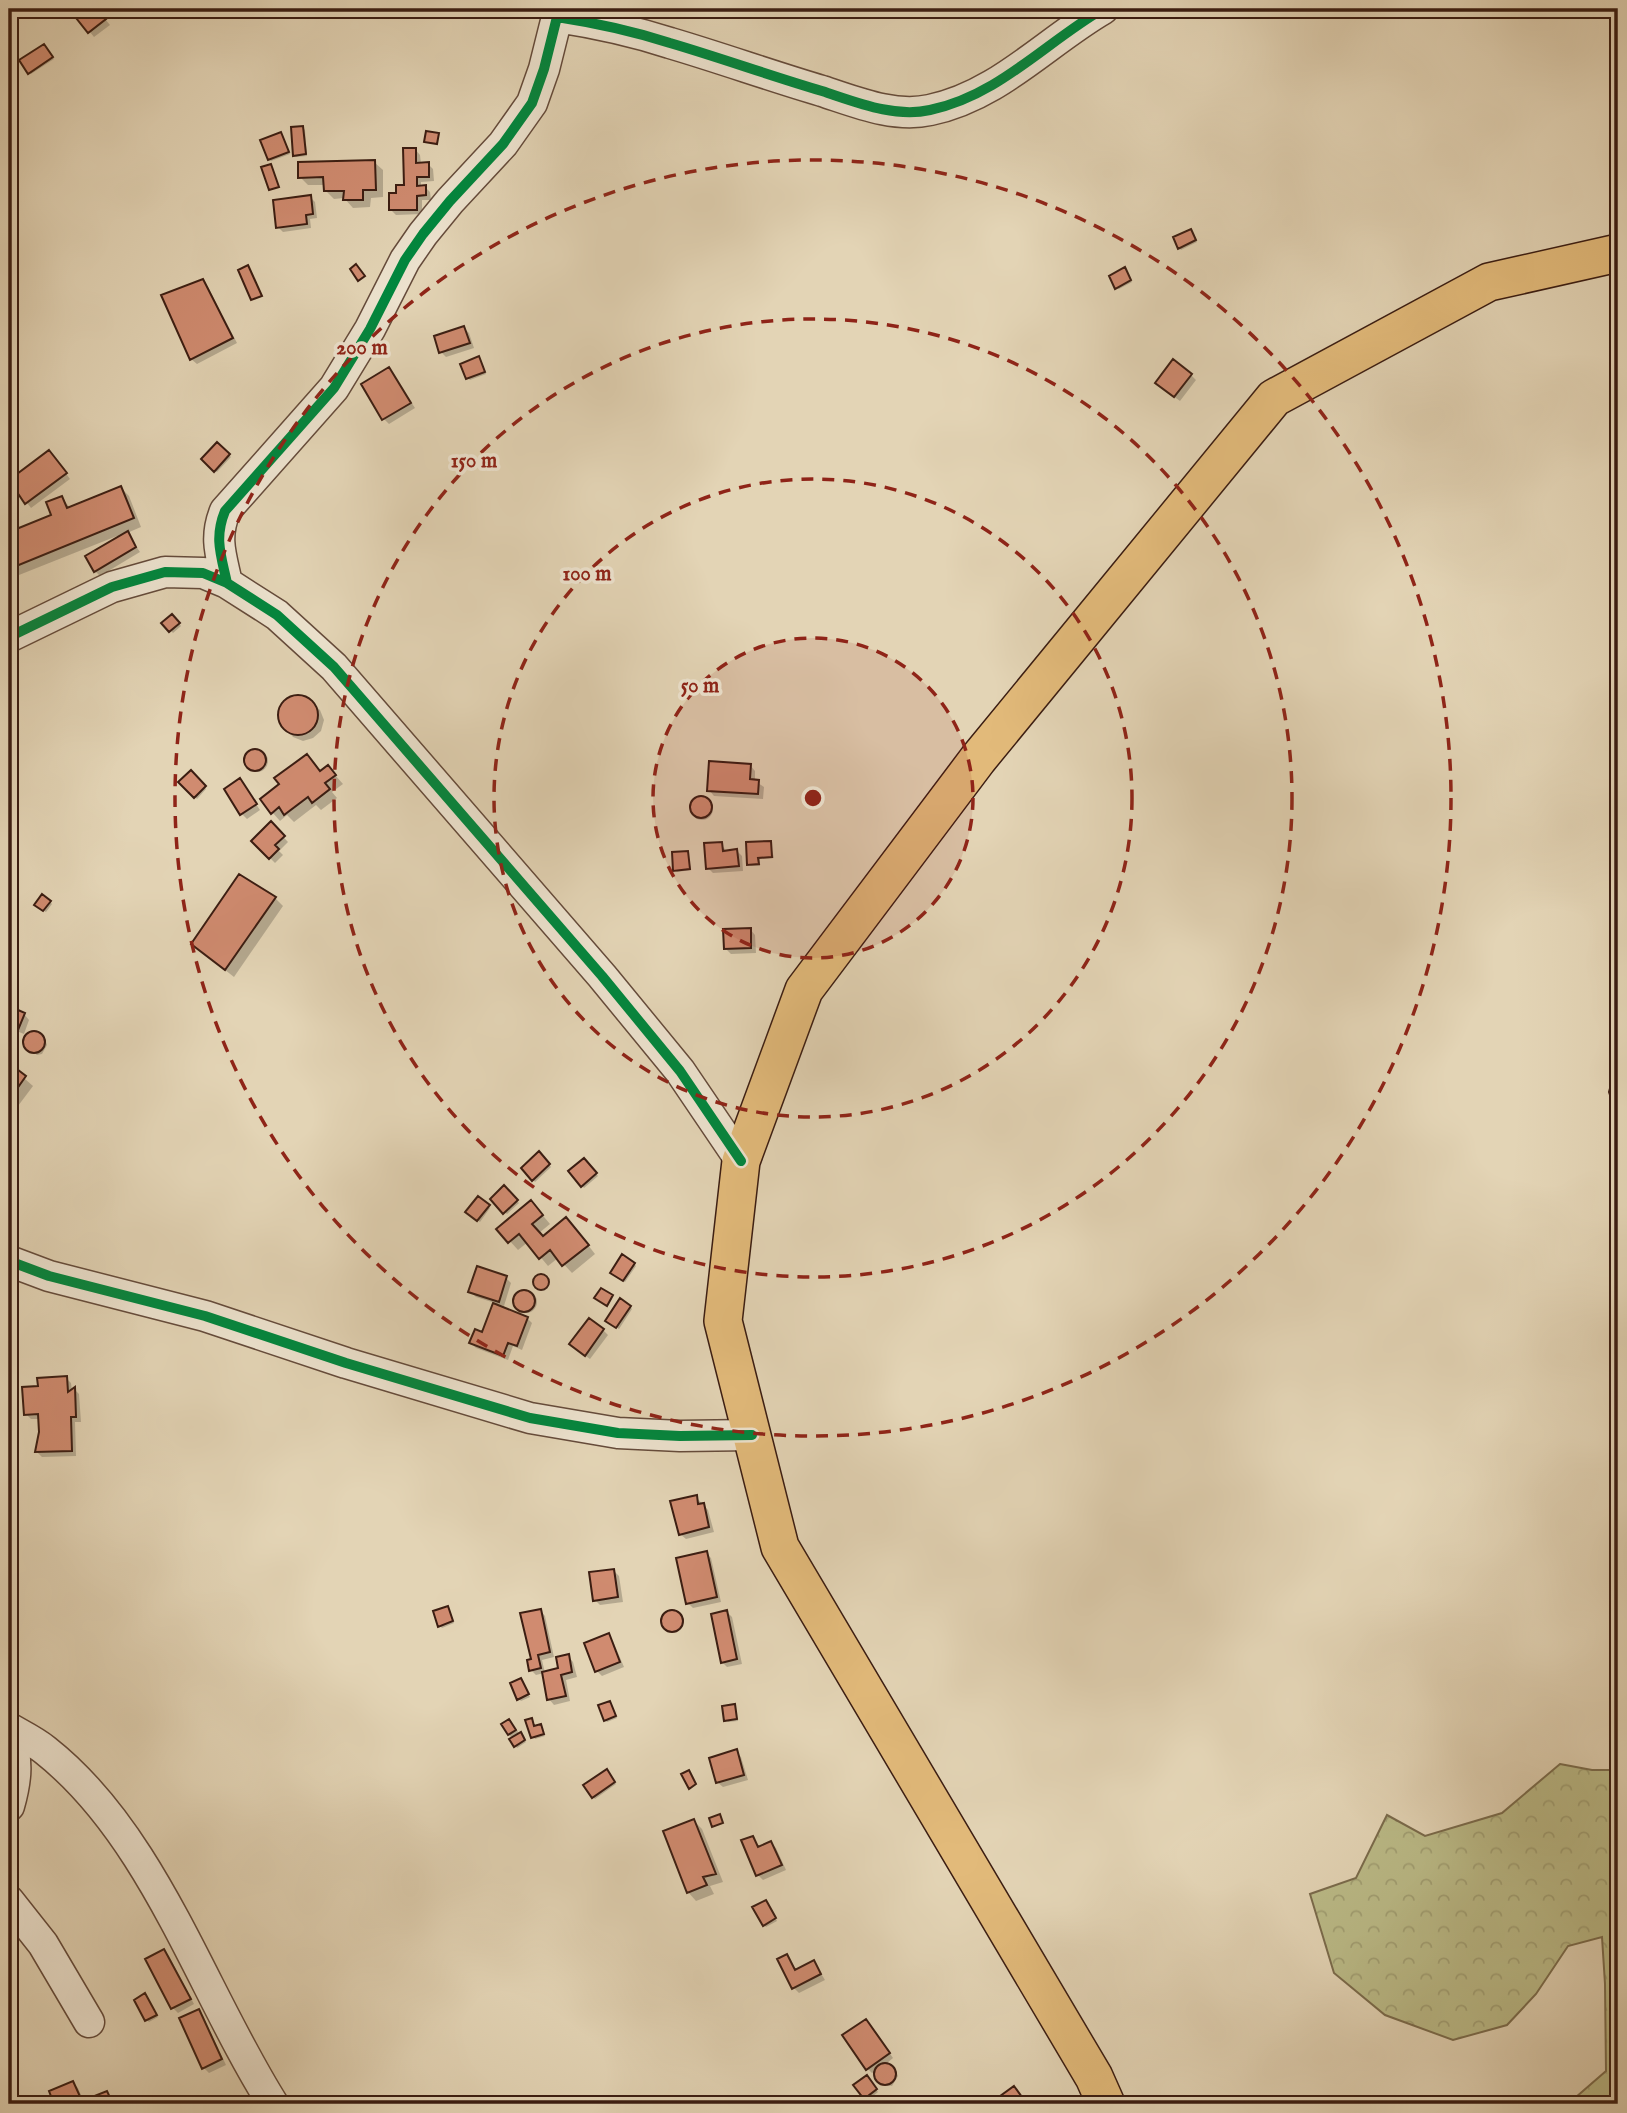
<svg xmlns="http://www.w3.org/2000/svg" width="1627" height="2113" font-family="'IM FELL English',serif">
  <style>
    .forest { fill: url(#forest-crowns); stroke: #7b6c4d; stroke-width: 2 }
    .shadow { fill: #0003 }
    .building { fill: #d08b70; stroke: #3b1d12; stroke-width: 2 }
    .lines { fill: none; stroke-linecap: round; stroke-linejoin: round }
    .minor-casing { stroke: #654b3b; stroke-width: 33 }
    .major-casing { stroke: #3b1d12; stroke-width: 40 }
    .minor { stroke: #ede3cf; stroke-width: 30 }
    .major { stroke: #e2ba7a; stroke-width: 37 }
    .cycleway-casing { stroke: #ede3cf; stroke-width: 15 }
    .cycleway { stroke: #00873e; stroke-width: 10 }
    .ring { fill: none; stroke: #8f2418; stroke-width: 3.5; stroke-dasharray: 12 9 }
    .centre { fill: #8f2418; stroke: #ede3cf; stroke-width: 3.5 }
    .ring-label { font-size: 21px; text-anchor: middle; font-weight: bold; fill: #8f2418; stroke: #ede3cf; stroke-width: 7; stroke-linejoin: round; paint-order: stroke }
  </style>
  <defs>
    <pattern id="forest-crowns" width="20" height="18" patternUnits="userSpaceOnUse" patternTransform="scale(1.75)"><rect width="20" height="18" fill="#bb8"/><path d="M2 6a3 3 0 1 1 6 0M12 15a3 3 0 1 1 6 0" fill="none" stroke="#a2a074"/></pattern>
  </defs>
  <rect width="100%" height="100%" fill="#e3d4b5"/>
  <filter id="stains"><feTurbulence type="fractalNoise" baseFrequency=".00286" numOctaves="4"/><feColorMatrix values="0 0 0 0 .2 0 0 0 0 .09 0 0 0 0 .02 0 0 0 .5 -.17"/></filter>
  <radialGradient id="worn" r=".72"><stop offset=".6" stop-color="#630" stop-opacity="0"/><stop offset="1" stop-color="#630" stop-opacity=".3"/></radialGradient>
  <path class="forest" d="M1560,1764L1592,1770H1618V2104H1568L1606,2071L1605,1984L1602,1937L1568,1946L1536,1994L1507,2025L1453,2040L1385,2015L1334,1973L1310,1894L1356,1878L1387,1815L1425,1836L1502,1813Z"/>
  <path class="shadow" d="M71,9H97L110,25L94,37Z
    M46,48L54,59L31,74L29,72Z
    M303,128L305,130L307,156L296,157L294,155Z
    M281,134L290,154L271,161L269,159Z
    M415,149L420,155L421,164H428L433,169L434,181L421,182V187H425L430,192L431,200H422V214L396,215L391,210L398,195L405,187Z
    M374,162L383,170V197L371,198L370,207L353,208L344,198L334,199L325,190V185H308L300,177Z
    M310,197L315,202L317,218L310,219L311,228L283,232L278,227Z
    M1192,233L1197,242L1181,250L1179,248Z
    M1126,271L1132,282L1119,289L1117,288Z
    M203,281L208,287L237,343L197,364L191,359Z
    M464,328L469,333L474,348L446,357L441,352Z
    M480,360L486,374L470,380L468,378Z
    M389,369L415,408L389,424L384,419Z
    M1191,375L1196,380L1180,401L1162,388Z
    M217,444L231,457L217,472L203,459Z
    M54,457L70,479L31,508L10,481Z
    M121,488L129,496L141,527L127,533L140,552L100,576L95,571L118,538L117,536L9,579V534L53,516L62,498L71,509Z
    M172,616L181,626L173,633L164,623Z
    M295,696L305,697L320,710L324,720L321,731L313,738L303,741L293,737L280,722V711L285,702Z
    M246 761a11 11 0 1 1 22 0a11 11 0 1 1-22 0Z
    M307,756L321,772L328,767L343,784L332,792L337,798L321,810L316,805L294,822L287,815L280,821L272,812Z
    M750,765L755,771V781L764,787L763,799L714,796L709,790Z
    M191,773L206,789L197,799L181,782Z
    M240,780L260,810L247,819L242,814Z
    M691 809a11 11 0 1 1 22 0a11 11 0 1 1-22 0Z
    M271,824L288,842L279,851L283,855L275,863L253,841Z
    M770,842L774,858L760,859V866H751L749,864Z
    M721,844L727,852L737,851L742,856L743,871L713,873L708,868Z
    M688,852L691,870L677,872L675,870Z
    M275,898L283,906L234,977L202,952Z
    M50,902L52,904L46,912L38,907Z
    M750,929L755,935L756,953L731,954L726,949Z
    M9,1008L24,1014L29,1020L24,1034L14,1030L10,1040Z
    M33,1033H38L45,1039L47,1045L42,1054L37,1055L25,1045L28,1035Z
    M9,1065L33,1086L9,1118Z
    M539,1154L551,1167L535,1182L523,1168Z
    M584,1160L598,1176L584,1188L570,1171Z
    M504,1188L519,1203L507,1214L492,1200Z
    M478,1198L490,1208L480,1222L468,1212Z
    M539,1211L550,1224L539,1233L543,1238L574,1227L595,1254L572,1273L558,1258L548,1266L528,1242L518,1250L499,1229Z
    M634,1264L636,1266L625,1282L614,1275Z
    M535 1284a7 7 0 1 1 14 0a7 7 0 1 1-14 0Z
    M506,1278L511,1283L504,1306L497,1304L496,1306L527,1318L532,1323L522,1350L513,1346L508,1360L476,1348L471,1343L483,1334L495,1303L476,1297L470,1291Z
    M515 1302a11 11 0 1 1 22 0a11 11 0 1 1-22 0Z
    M630,1307L632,1309L619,1329L609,1322Z
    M603,1330L608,1335L590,1359L576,1349Z
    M66,1378L71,1383L72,1391L75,1390L79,1394L81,1422H75L76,1456L42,1457L37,1452L41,1432L40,1419H31L26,1414L40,1388Z
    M696,1497L708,1510L714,1532L686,1539L680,1534Z
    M706,1553L711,1558L721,1602L693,1608L688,1603Z
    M614,1571L619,1576L623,1602L600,1605L595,1600Z
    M448,1608L454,1623L442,1628L440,1626Z
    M540,1610L545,1616L554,1657L542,1660L545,1673L561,1669L568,1656L573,1662L577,1677L566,1680L570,1701L554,1705L549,1699L544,1673L536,1675L531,1670Z
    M664 1622a10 10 0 1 1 20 0a10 10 0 1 1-20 0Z
    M727,1612L732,1617L742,1664L727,1667L722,1662Z
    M608,1635L613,1641L624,1667L602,1676L597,1671Z
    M521,1680L530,1697L521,1701L519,1699Z
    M610,1703L617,1718L607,1722L605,1720Z
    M734,1706L738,1721L728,1722L726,1720Z
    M531,1720L535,1727L540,1726L542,1728L545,1736L535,1739L533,1737Z
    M511,1723L526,1742L517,1748L509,1734Z
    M736,1751L741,1757L748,1780L723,1787L717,1782Z
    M609,1773L616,1784L595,1799L593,1797Z
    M694,1821L702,1829L723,1882L710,1886L714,1894L696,1901L688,1892Z
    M752,1838L760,1848L771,1843L776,1848L786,1870L763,1880L758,1875Z
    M768,1904L777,1921L766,1927L764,1925Z
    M164,1951L169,1956L194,2004L178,2013L173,2008Z
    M787,1956L797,1971L814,1962L825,1980L799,1993L794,1988Z
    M147,1998L158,2017L149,2022L147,2020Z
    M198,2011L203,2016L226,2065L209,2073L204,2068Z
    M871,2026L893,2058L887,2063L896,2071L898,2076L892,2086L882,2084L876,2077L878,2070L872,2073L867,2068Z
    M866,2077L878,2092L868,2100L856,2086Z
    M73,2083L78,2088L84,2102L107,2093L115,2104H56L51,2092Z"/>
  <path class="building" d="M69,9H98L106,19L88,33Z
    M44,44L53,57L28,74L19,60Z
    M303,126L306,154L293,156L291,127Z
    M426,131L439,133L437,144L424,142Z
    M281,132L289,152L268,160L260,140Z
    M403,148H416V163L429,162V177H417V186L426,185V195L417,196V210H389V193H396V185H404Z
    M375,160L376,190H363V200H343L344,191H324L323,177L298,178V162Z
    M271,164L279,187L269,190L261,167Z
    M311,195L313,214L306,215L307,224L276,228L273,200Z
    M1191,229L1196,240L1178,249L1173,237Z
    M356,264L365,276L358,281L350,269Z
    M248,265L262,296L251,300L238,270Z
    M1125,267L1131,280L1115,289L1109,276Z
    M203,279L233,338L190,360L161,295Z
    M464,326L470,343L439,353L434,336Z
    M479,356L485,372L466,379L460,364Z
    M1173,359L1192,374L1174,397L1155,383Z
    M389,367L411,403L382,420L361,384Z
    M217,442L230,454L214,472L201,459Z
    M49,450L67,473L25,504L9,480Z
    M121,486L134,518L9,569V532L51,515L46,502L62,496L67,508Z
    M128,531L136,547L94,572L85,556Z
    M172,614L180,623L169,632L161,623Z
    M278 715a20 20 0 1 1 40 0a20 20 0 1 1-40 0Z
    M244 760a11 11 0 1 1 22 0a11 11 0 1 1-22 0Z
    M307,754L320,771L328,765L336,775L325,783L330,789L312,803L308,797L284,815L279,807L271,814L260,799L279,784L274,778Z
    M709,761L751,764L750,779L759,780L758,794L707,791Z
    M191,770L206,786L194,798L178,782Z
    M240,778L257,804L240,815L224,789Z
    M690 807a11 11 0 1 1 22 0a11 11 0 1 1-22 0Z
    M271,821L285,836L275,845L279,849L269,859L251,841Z
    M771,841L772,857L758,858L759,864L747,865L746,842Z
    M722,842L723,851L737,849L739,866L706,869L704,843Z
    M688,851L690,869L673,871L672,852Z
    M239,874L276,897L225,970L191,944Z
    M42,894L51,901L43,911L34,905Z
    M751,928V948L724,949L723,929Z
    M9,1006L25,1013L18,1030L9,1027Z
    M23 1042a11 11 0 1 1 22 0a11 11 0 1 1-22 0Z
    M9,1063L26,1076L9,1100Z
    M1618,1077V1106L1612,1101L1609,1092L1612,1081Z
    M539,1151L550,1164L532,1181L521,1168Z
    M584,1158L597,1173L581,1187L568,1171Z
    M504,1185L518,1200L503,1214L490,1199Z
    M478,1196L490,1205L477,1221L465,1212Z
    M531,1200L543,1215L532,1224L543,1236L566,1217L589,1245L562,1266L550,1250L539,1259L519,1234L508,1243L496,1229Z
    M622,1254L635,1263L623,1281L610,1273Z
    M477,1266L507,1276L499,1302L468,1292Z
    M533 1282a8 8 0 1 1 16 0a8 8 0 1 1-16 0Z
    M601,1288L613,1295L607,1306L594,1298Z
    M513 1301a11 11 0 1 1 22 0a11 11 0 1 1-22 0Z
    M620,1298L631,1306L616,1328L605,1321Z
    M493,1303L528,1317L517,1346L508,1343L503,1356L469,1343L475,1329L482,1332Z
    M589,1318L604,1329L585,1356L569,1344Z
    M67,1376L68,1392L75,1387L76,1417H71L72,1451L35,1452L39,1432L38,1414L24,1415L22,1387L38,1386L37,1378Z
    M697,1495L698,1504L704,1503L709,1527L679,1535L670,1501Z
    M707,1551L717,1597L686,1604L676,1558Z
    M614,1569L618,1597L593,1601L589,1572Z
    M448,1606L453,1621L438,1627L433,1611Z
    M541,1609L550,1652L538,1655L541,1668L529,1671L527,1660L531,1659L520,1613Z
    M661 1621a11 11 0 1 1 22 0a11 11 0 1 1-22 0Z
    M727,1610L737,1659L721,1663L711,1614Z
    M609,1633L620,1662L595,1672L584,1643Z
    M569,1654L572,1672L561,1675L566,1696L547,1700L542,1672L558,1668L556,1657Z
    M521,1678L529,1694L517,1700L510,1683Z
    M610,1701L616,1716L604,1721L598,1705Z
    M735,1704L737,1719L724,1721L722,1706Z
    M532,1718L534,1726L541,1724L544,1734L531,1738L525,1720Z
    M509,1719L516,1730L508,1735L501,1724Z
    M521,1732L525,1740L514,1747L509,1739Z
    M737,1749L744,1775L716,1783L709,1758Z
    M607,1769L615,1782L592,1798L583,1785Z
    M689,1770L696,1784L689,1789L681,1774Z
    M720,1814L723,1823L712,1827L709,1818Z
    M694,1819L716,1874L703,1877L707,1885L687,1893L663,1831Z
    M753,1836L758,1847L771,1841L782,1865L756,1876L741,1840Z
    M766,1900L776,1918L763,1926L752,1907Z
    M164,1949L191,1999L171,2009L145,1959Z
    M787,1954L795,1970L814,1960L821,1974L792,1989L777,1959Z
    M145,1993L157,2015L145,2021L134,2000Z
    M199,2009L222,2059L202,2069L179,2018Z
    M866,2019L890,2053L866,2070L842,2035Z
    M874 2074a11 11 0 1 1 22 0a11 11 0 1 1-22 0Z
    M867,2075L877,2089L864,2099L853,2085Z
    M73,2081L82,2101L107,2091L113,2104H54L49,2091Z
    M1014,2086L1027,2104H999L996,2099Z"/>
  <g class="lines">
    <g class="minor-casing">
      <path id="minor" d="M557,17C596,23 633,31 670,43C721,58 771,76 822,91C856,102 894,118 930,110C998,96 1046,42 1103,9
        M227,583C221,555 214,538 225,511L334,388L370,329L405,260L423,234L450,201L503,144L532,103L544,69L557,17V9
        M9,637L112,587L165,572L203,573L227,583L277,615L334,667L602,976L680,1071L741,1161
        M9,1261L49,1276L205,1316L346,1363L530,1418L618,1433L680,1436L752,1435
        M9,1728C21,1735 34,1741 45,1750C153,1835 201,1990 273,2104
        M9,1732C18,1760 17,1778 9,1806
        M9,1901L43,1944L89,2022"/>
    </g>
    <g class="major-casing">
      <path id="major" d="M1106,2104L1094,2077L780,1547L723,1321L741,1161L804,990L978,759L1274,398L1489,282L1618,253"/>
    </g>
    <use href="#minor" class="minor"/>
    <use href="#major" class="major"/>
    <g class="cycleway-casing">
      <path id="cycleway" d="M557,17C596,23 633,31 670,43C721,58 771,76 822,91C856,102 894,118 930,110C998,96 1046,42 1103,9
        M227,583C221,555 214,538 225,511L334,388L370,329L405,260L423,234L450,201L503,144L532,103L544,69L557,17V9
        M9,637L112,587L165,572L203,573L227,583L277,615L334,667L602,976L680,1071L741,1161
        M9,1261L49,1276L205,1316L346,1363L530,1418L618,1433L680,1436L752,1435"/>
    </g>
    <use href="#cycleway" class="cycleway"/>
  </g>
  <circle cx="813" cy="798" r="160" fill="#8f2418" fill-opacity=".12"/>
  <g class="ring">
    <circle cx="813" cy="798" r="160"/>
    <circle cx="813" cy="798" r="319"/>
    <circle cx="813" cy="798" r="479"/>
    <circle cx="813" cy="798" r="638"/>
  </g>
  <circle cx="813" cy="798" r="10" class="centre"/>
  <g class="ring-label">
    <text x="362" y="354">200 m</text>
    <text x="474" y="467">150 m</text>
    <text x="587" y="580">100 m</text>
    <text x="700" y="692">50 m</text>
  </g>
  <rect width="1627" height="2113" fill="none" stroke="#e3d4b5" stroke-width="35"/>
  <rect x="10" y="10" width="1606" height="2092" fill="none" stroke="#3b1d12" stroke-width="3.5"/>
  <rect x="18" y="18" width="1592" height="2078" fill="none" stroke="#3b1d12" stroke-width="2"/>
  <rect width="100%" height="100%" filter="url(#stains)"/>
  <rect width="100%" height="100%" fill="url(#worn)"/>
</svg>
